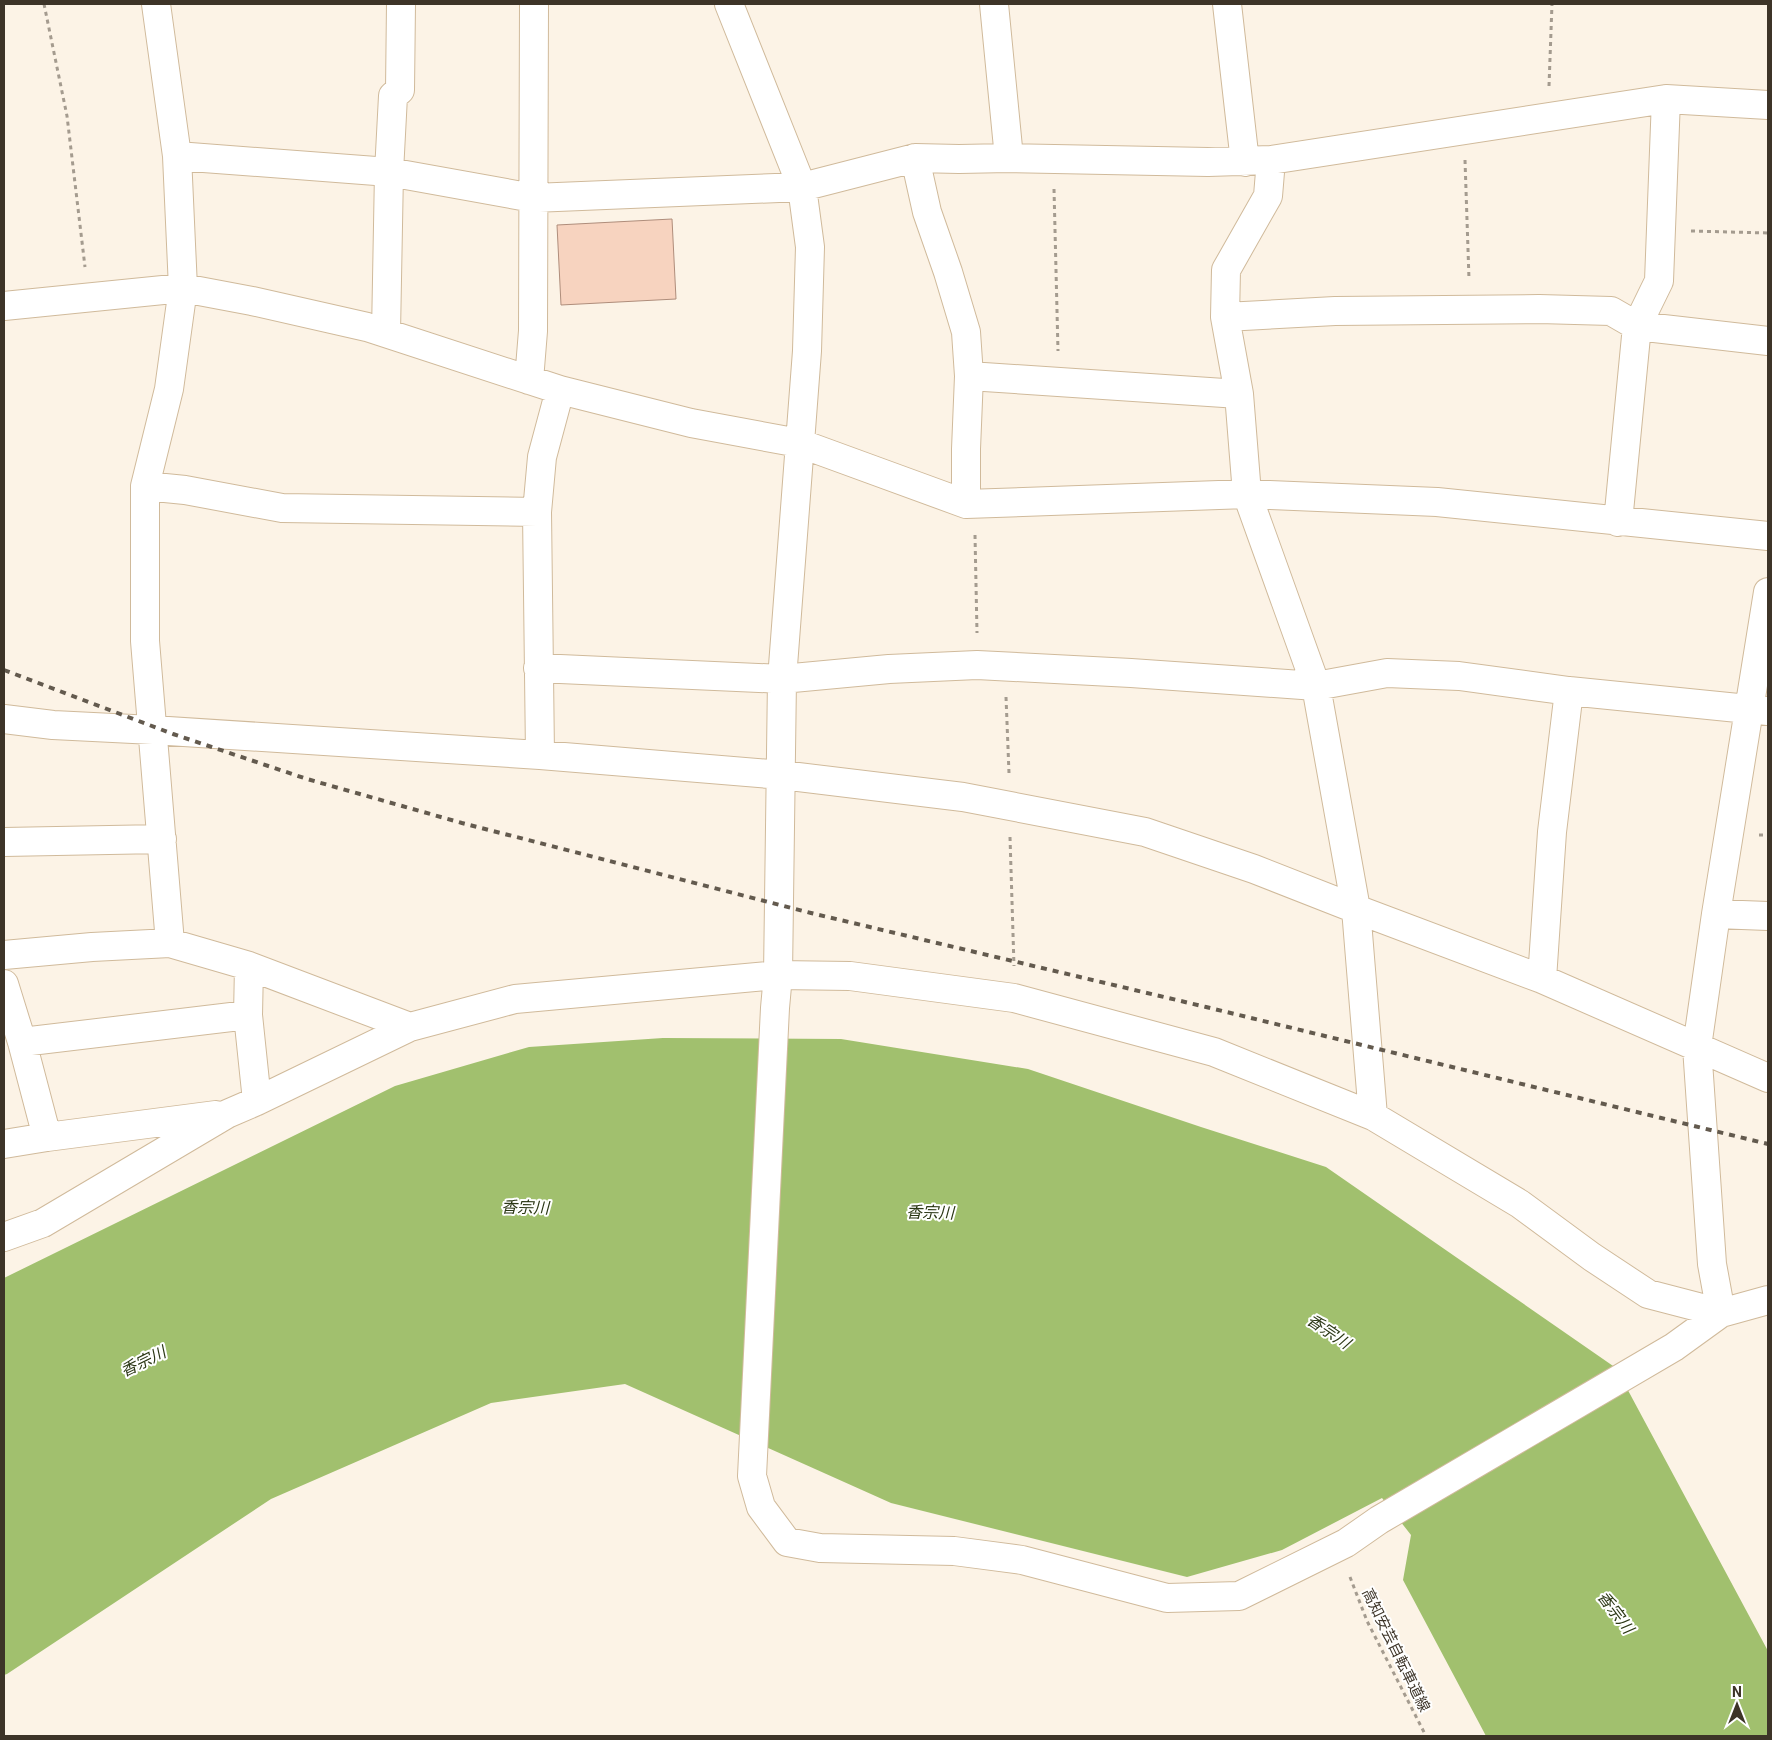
<svg xmlns="http://www.w3.org/2000/svg" width="1772" height="1740" font-family="Roboto,'Noto Sans JP',sans-serif">
  <style>
    .water { fill: #a1c06e }
    .building { fill: #f7d3bf; stroke: #af8d7b }
    .lines { fill: none; stroke-linecap: round; stroke-linejoin: round }
    .minor-casing { stroke: #d0ba9b; stroke-width: 30 }
    .path { stroke: #a49b8f; stroke-width: 3; stroke-dasharray: 4 4; stroke-linecap: butt }
    .minor { stroke: #fff; stroke-width: 28 }
    .rail { stroke: #635a4e; stroke-width: 4; stroke-dasharray: 6 6; stroke-linecap: butt }
    .labels { text-anchor: middle; stroke-width: 4; stroke-linejoin: round; paint-order: stroke }
    .street-label { font-size: 15px; fill: #3d3428; stroke: #fff }
    .water-label { font-size: 16px; font-style: italic; fill: #2b3715; stroke: #fff }
  </style>
  <rect width="100%" height="100%" fill="#fcf3e6"/>
  <path class="water" d="M663,1038L841,1039L1028,1069L1201,1127L1326,1167L1616,1368L1768,1651V1736H1486L1403,1580L1411,1535L1382,1498L1282,1550L1187,1577L891,1503L625,1384L491,1403L271,1499L7,1674L4,1675V1278L395,1086L529,1047Z"/>
  <path class="building" d="M672,219L676,299L561,305L557,225Z"/>
  <g class="lines">
    <g class="minor-casing">
      <path id="minor" d="M156,4L177,156L183,288L169,389L145,486V641L170,943
        M729,4L802,187L810,247L807,351L782,679L778,975L775,1008L752,1476L761,1507L787,1542L820,1548L954,1551L1022,1560L1167,1598L1239,1596L1346,1543L1379,1520L1674,1347L1721,1313L1768,1300
        M994,4L1009,158
        M1227,4L1245,162
        M177,156L389,172L533,198L802,187L915,158L959,159L1009,158L1208,162L1271,160L1666,99L1768,105
        M915,158L927,212L948,272L966,332L969,376L966,449V504
        M1271,160L1268,196L1226,270L1225,317L1239,394L1247,494L1316,686L1356,909L1373,1116
        M4,306L183,288L252,301L367,327L560,390L691,423L799,443L966,504L1247,494L1437,502L1768,536
        M1225,317L1335,311L1539,309L1611,311L1637,326L1768,341
        M386,333L389,172L393,96L400,90L401,4
        M969,376L1239,394
        M529,380L533,331L534,4
        M145,486L185,490L282,508L537,512
        M1618,522L1637,326L1659,281L1666,99
        M538,668L782,679L889,669L977,665L1131,673L1316,686L1387,673L1459,676L1569,691L1768,711
        M4,719L53,725L153,730L540,755L782,775L963,797L1145,832L1254,869L1356,909L1542,979L1768,1078
        M540,755L537,512L542,457L560,390
        M4,842L162,839
        M1716,914L1768,916
        M4,955L92,947L170,943L249,966L410,1027L515,999L778,975L850,976L1014,998L1214,1052L1373,1116L1520,1204L1592,1257L1648,1294L1721,1313
        M249,966L248,1015L257,1101
        M1542,979L1552,832L1569,691
        M4,984L22,1042L47,1137
        M22,1042L248,1015
        M4,1144L47,1137L216,1115
        M4,1237L43,1223L227,1114L257,1101L410,1027
        M1721,1313L1712,1264L1697,1047L1716,914L1768,592"/>
    </g>
    <path class="path" d="M44,4L67,116L85,267
      M1549,86L1552,4
      M1465,160L1469,279
      M1054,189L1058,351
      M1691,231L1768,233
      M975,535L977,633
      M1006,697L1009,773
      M1759,835H1768
      M1010,837L1014,966
      M1350,1577L1367,1621L1426,1736"/>
    <use href="#minor" class="minor"/>
    <path class="rail" d="M4,670L173,734L307,779L462,823L811,913L1206,1007L1768,1144"/>
  </g>
  <g class="labels">
    <g class="street-label">
      <text transform="translate(1396 1650) rotate(64)" y="5">高知安芸自転車道線</text>
    </g>
    <g class="water-label">
      <text transform="translate(525 1207) rotate(1)" y="6">香宗川</text>
      <text transform="translate(930 1212) rotate(1)" y="6">香宗川</text>
      <text transform="translate(1329 1331) rotate(34)" y="6">香宗川</text>
      <text transform="translate(143 1361) rotate(-26)" y="6">香宗川</text>
      <text transform="translate(1616 1612) rotate(53)" y="6">香宗川</text>
    </g>
  </g>
  <rect width="1772" height="1740" fill="none" stroke="#3d3428" stroke-width="10"/>
  <g transform="translate(1737 1705)" stroke="#ffffff" stroke-width="4" paint-order="stroke">
  <path d="M0-4L9 19L0 12L-9 19Z" fill="#3d3428"/>
  <text y="-8" font-size="14" font-weight="bold" text-anchor="middle" fill="#3d3428">N</text>
  </g>
</svg>
